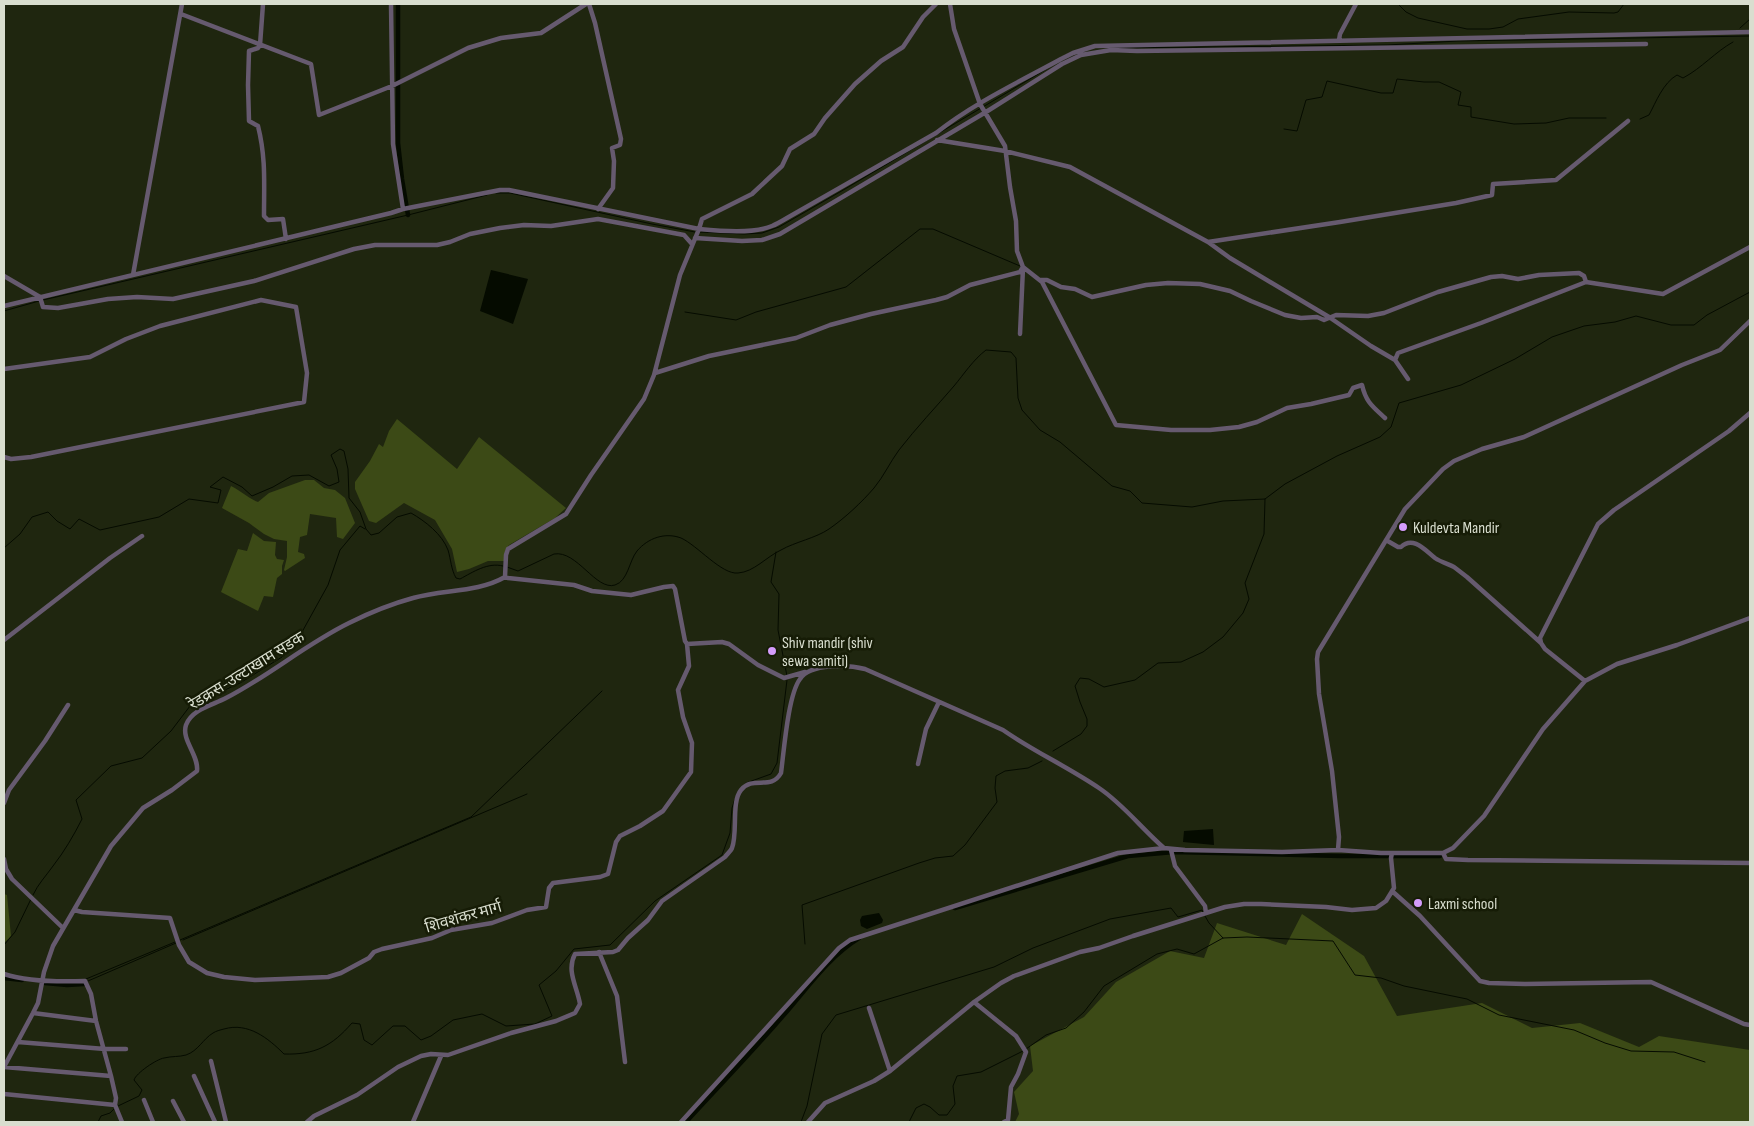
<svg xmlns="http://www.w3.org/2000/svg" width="1754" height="1126" font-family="'Sofia Sans Condensed','Noto Sans Devanagari',sans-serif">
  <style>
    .green { fill: #3c4a16 }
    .water { fill: #050b00 }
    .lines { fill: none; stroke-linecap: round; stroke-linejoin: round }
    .stream { stroke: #050b00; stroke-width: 1 }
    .canal { stroke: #050b00; stroke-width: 4.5 }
    .minor { stroke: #665a6f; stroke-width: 4.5 }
    .poi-dot { fill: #d49cfb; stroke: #161c06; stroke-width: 2 }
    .labels { text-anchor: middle; stroke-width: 5; stroke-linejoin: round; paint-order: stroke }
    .poi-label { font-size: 16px; fill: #d9decf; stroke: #161c06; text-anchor: start }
    .street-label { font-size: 16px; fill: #d9decf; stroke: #161c06 }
  </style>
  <rect width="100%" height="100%" fill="#1f260f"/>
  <path class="green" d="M397,419L457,469L479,437L566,508L555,518L509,545L505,551V561H488L469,569L457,572L452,549L435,520L404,503L376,523L369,521L355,489V482L370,461L379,444L383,447L389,431Z
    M305,480H314L324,488L335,490L345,498L355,523L343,539L337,537L336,518L310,514L307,535L300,537L298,552L304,554L305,558L285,571L284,570L287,557V541L274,539L264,534L249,523L222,508L231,486C241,491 248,498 258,502L269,493Z
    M253,533L264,541L276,542L275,555L277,559L284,560L282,566V574L277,578L273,597L264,596L258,611L221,592L238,549L247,551Z
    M4,894L7,895L11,936L4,943Z
    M1302,914L1364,956L1397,1016L1482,1003L1532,1028L1580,1023L1639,1047L1659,1036L1750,1050V1122H1015L1019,1114L1014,1092L1033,1071L1030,1046L1084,1017L1116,982L1170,951L1204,958L1217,923L1286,945Z"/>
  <path class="water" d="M491,270L528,279L513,324L480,311Z
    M1213,829L1214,845L1183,842L1184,831Z
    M879,913L883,920L882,923L867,929L861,926L860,920L862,916Z"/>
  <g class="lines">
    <path class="stream" d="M1398,4L1406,12L1418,18L1467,29H1489L1503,27L1518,19L1569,12L1614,13L1618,12L1624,4
      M1740,28L1750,19
      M1115,48L1387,45L1458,41L1750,36
      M1640,119L1649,115C1656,102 1663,83 1677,75L1683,78C1702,68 1715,52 1733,42
      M1284,129L1297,131L1306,100L1322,97L1327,81L1381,93H1393L1397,79L1424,82H1439L1461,92L1458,105L1471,107V117L1514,124L1546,123L1569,118H1606
      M496,193H510L652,224L695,232
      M699,232L744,234L762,233L779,227L845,189L1050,67
      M43,300L408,215L487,195
      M4,311L39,301
      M685,312L736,320L756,312L846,287L920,229H933L1020,266
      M4,548L20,534L32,517L48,512L57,521L70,529L79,519L100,530L159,517L189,499L218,503L221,490L210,487L223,477L242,487L252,496L273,487L292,476L309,475L329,486L339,482L337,469L331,455L340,449L344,451L348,469L349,498L360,512L366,529L371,535L379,533L397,517L411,513C425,521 442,534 448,550C451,560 451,569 456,578L460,579C473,572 488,562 503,566
      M776,552L771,582L779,594L778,630L787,676
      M507,567L518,571L554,554C577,550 596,591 615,585C628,581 629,561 637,551C648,538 665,532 681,538C697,545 722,575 738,573C754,572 766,557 781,550C795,542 816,538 829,529C845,518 862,502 874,488C884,476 890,462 899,450C916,428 936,407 954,386C964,374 973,360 986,350L1011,352L1016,358L1018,398L1022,410L1040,430L1060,442L1112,486L1130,491L1142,503L1192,507L1223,501L1265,499L1285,484L1337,456L1380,437L1391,427L1399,403L1461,385L1515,359L1552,337L1584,326L1615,322L1636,316L1671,325H1694L1707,315L1750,292
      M1053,751L1081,734L1087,726V719L1080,702L1075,686L1080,678L1089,679L1104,687L1135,680L1158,663L1181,662L1203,652L1223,637L1243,613L1249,599L1245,583L1264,534L1265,499
      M746,783L771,774L777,763L787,680
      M33,895C38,884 46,876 53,866C64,852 74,835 82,819L76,800L111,766L142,758L171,731L190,706L240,683L282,657L302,632L328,585L340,550L360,526L365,529
      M1205,916L1209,923L1223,938
      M180,940L471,817L602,691
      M183,940L527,794
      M805,944L802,905L919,863L935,858L953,856L965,845L997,802L995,788L996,776L1005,771L1028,768L1042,761
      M4,945L15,932L31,899
      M86,979L175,942
      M88,981L176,943
      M1026,1049L1046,1035L1066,1028L1084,1012L1104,986L1157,954L1177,949L1194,954L1223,938L1247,937L1333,941L1355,975L1381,978L1404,986L1467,999L1499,1015L1574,1030L1605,1043L1631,1051L1674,1052L1705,1062
      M118,1106L139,1096L142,1090L134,1080C136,1073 157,1059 164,1058C172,1056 179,1057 186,1055C198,1051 203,1039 213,1033C216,1031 220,1030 224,1029C248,1022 268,1038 284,1054C315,1055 332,1046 352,1023L360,1024L364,1040L372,1045L393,1026H405L421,1040L431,1036L453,1020L482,1014L506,1026L535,1024L552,1016L539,985L556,971L574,949L610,945L655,901L722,855L730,833L732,808L735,799
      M98,1122L101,1116L110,1113L115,1108
      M801,1122L807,1106L822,1034L836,1015L994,967L1033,948L1110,919L1171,908L1178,917L1202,910L1203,912
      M909,1122L916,1108L924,1104L930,1107L939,1115H947L955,1104L953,1086L957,1076L981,1072L1023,1051"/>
    <path class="canal" d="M398,4V143L402,179L408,215
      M955,908L1128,856L1174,852L1341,856H1440
      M4,978L22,980
      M45,983L67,985L84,984
      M686,1122C718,1087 751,1053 782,1017C806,990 828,957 859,938"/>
    <path class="minor" d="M263,4L260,45L258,48L249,51L248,85L249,121L258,126C266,158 264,183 264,216L268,220L283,219L286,239
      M391,4L393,144L403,209
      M589,4L595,23L621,139L620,145L612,148L614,161L613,188L598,209
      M181,14L311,64L319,115L392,86L468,48L501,38L541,33L586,4
      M1339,40L1340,34L1356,4
      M937,140L1005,151L1070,167L1208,242L1230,258L1329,317L1371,346L1395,360L1408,379
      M695,238L742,241L762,240L780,234L986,112L1062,64L1081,55L1111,50L1137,51L1646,44
      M1208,242L1340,222L1456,203L1492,195L1493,184L1556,180L1628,121
      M1023,267L1042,282L1116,425L1171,430H1210L1239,427L1257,422L1287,408L1311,404L1349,395L1353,388L1362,385C1366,402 1372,406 1385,418
      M133,275L182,4
      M4,276L40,297L43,307L58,308L108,299L137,297L173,299L254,281L354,249L375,245H437L450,242L470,234L500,228L524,225L551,226L598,219L684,235L692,244
      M1040,280H1047L1061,287L1075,289L1092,297L1146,285L1168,283L1200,284L1230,291L1251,301L1285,315L1301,318L1317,317L1324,320L1336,315L1368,316L1384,313L1438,292L1491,277L1502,276L1518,279L1539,275L1579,273L1584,276L1586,282
      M4,306L391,213L403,209L500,190H509L699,229C720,231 754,234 772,226C777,224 782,221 787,218L936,133C974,103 1019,82 1061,59L1073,53L1095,46L1750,32
      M1020,334L1023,268
      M1395,360L1398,353L1481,323L1586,282L1663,294L1750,247
      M4,369L90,357L126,339L160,326L261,300L296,307L307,373L304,402L31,457L11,459L4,457
      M655,373L709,356L796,338L830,325L871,314L936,300L947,297L970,285L1020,272L1023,267L1017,251L1016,221L1010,187L1005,146L980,104L954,29L950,4
      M1386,540L1398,547H1401C1413,535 1426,551 1435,558C1441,562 1448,564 1454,567C1458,570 1463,574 1467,577L1541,643
      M505,577L508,578L574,585L592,591L631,595L664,587L673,586L675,589L685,641L687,644L722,642L729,644L758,665L784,678L805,672
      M4,640L110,558L142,536
      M1585,681L1545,649L1541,643L1540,638L1598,524L1614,510L1729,431L1750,413
      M918,764L926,729L939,702
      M4,803L9,790L45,741L68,705
      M1171,850L1175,866L1205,906L1206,913
      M1338,850L1339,837L1332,771L1319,694L1317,659L1318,652L1405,509L1443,469L1454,461L1482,449L1524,437L1682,365L1720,350L1750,321
      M1443,853L1446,859L1468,860L1750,863
      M4,859L6,869L12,879L63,928
      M1392,891L1420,916L1480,981L1489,983L1525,984L1651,982L1744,1024L1750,1025
      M74,910L82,912L170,918L179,945L189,962L207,973L224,977L255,980L282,979L328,977L341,973L369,958L374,952L382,949L432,938L451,930L492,923L527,910L546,907L549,888L553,883L600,877L608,874L616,842L620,836L640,826L663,811L691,772L692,743L683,717L678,690L689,666L687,644
      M599,952L617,996L625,1062
      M4,974C29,982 59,982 85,981L91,994L96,1021L111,1076L116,1098L115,1105L122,1122
      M974,1002L1016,1036L1026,1052L1018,1074L1011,1087L1008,1120L1004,1122
      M869,1008L890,1071
      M33,1013L96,1021
      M18,1042L105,1049H126
      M211,1061L226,1122
      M111,1076L4,1067L33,1013L38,1003L44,972L53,946L111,846L143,808L172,790L197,771C199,755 181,740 186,725C192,709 213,705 226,698C269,676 306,644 349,623C369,613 391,604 413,598C443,589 477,593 505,577L506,555L508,549L566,514L591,475L644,399L654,375L680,275L699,229L702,219L752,194L768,179L782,166L790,149L814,134L825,118L855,84L881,61L903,47L923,17L936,4
      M194,1076L215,1122
      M4,1094L115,1105
      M144,1100L153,1122
      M173,1101L184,1122
      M307,1122L314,1116L357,1095L398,1067L421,1056L431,1054L448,1055L511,1033L556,1021L575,1013L580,1004C577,986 566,971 575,954L613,952L618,950L628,938L648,920L662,901L725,857C727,854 731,851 732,848C738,833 731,802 741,790C753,775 771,791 781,773C784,751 788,695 800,679C810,663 849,665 865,669L1003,730C1033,751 1068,767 1099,788C1123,804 1141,828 1164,848
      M413,1122L441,1056
      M681,1122L839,948L850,940L1118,853L1164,848L1185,850L1282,852L1338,850L1381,853H1443L1453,848L1484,816L1543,729L1585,681L1617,664L1677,645L1750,618
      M808,1122L825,1103L874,1081L890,1071L974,1002L1001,983L1014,976L1080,952L1099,948L1133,936L1225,907L1244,904H1261L1326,907L1352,910L1376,908L1386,901L1394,888L1391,858L1392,853"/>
  </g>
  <g class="poi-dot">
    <circle cx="1403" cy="527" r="5"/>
    <circle cx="772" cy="651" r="5"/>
    <circle cx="1418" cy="903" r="5"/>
  </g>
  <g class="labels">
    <g class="poi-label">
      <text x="1413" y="533">Kuldevta Mandir</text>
      <text x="782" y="648">Shiv mandir (shiv<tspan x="782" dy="18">sewa samiti)</tspan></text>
      <text x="1428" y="909">Laxmi school</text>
    </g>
    <g class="street-label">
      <text transform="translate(246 670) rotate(-32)" y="6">रेडक्रस-उल्टाखाम सडक</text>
      <text transform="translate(463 916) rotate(-16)" y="6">शिवशंकर मार्ग</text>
    </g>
  </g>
  <rect width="1754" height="1126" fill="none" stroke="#d9decf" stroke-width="10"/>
</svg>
